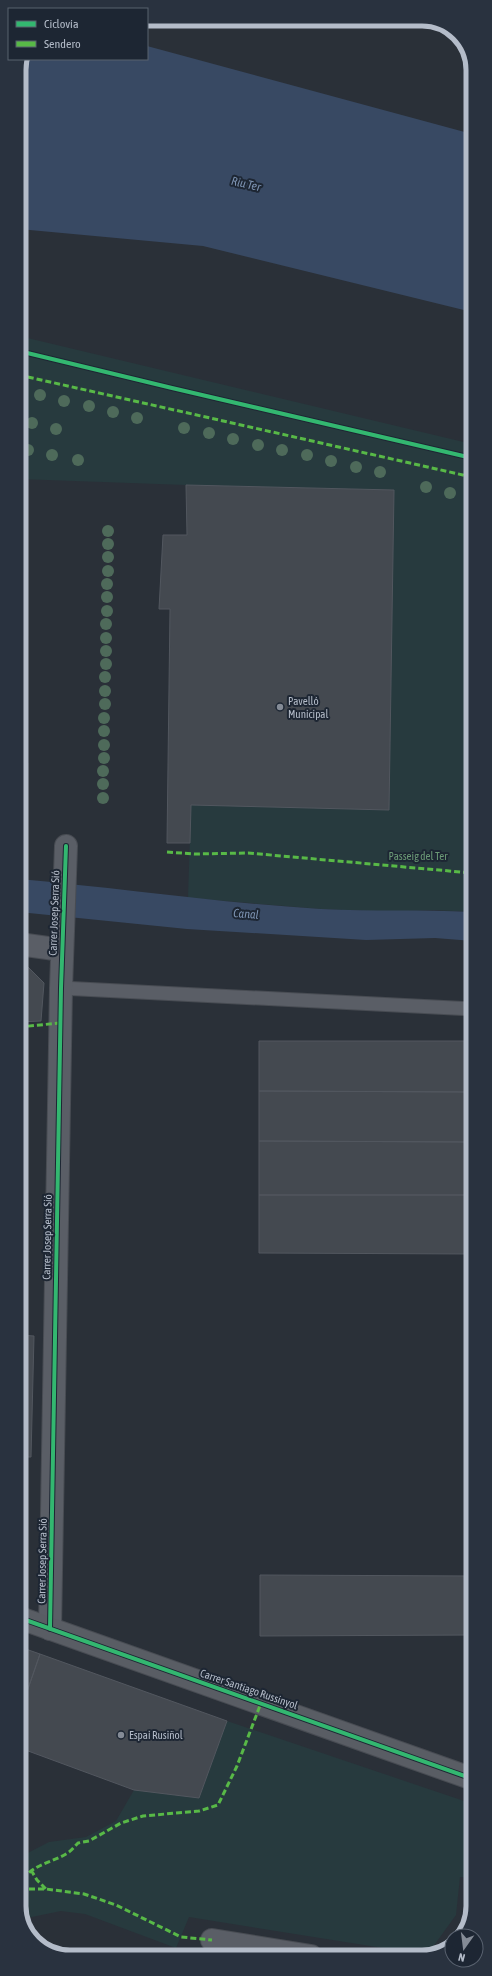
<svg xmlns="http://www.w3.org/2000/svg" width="492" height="1976" font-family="'Asap Condensed',sans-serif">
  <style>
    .green { fill: #273a3e }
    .water { fill: #384963 }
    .building { fill: #444950; stroke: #52575f }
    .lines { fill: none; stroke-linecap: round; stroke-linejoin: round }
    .lane-casing { stroke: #484c53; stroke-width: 15 }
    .street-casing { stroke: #484c53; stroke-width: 24 }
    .secondary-casing { stroke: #484c53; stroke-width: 24 }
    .lane { stroke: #5a5e66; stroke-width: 13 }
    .street { stroke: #5a5e66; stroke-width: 22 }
    .secondary { stroke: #595d64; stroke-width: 22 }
    .quiet { stroke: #58b947; stroke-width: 3; stroke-dasharray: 6 3; stroke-linecap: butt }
    .cycleway-casing { stroke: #1d2633; stroke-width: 6 }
    .cycleway { stroke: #33b770; stroke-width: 4 }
    .tree { fill: #4e6a5a }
    .poi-dot { fill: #848b96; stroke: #1d2633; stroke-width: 1.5 }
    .labels { text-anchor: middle; stroke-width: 4; stroke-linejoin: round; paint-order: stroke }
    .poi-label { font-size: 11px; fill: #b4bcc9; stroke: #1d2633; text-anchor: start }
    .park-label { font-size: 11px; fill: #6b9a76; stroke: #1d2633 }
    .street-label { font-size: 11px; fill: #b4bcc9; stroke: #1d2633 }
    .water-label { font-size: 12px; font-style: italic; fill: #7c92b1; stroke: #1d2633 }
    .rim { fill: none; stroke: #b4bcc9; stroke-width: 5 }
  </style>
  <rect width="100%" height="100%" fill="#2a3038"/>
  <path class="green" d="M19,336L472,444V912L434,910L385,912L321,909L188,898L191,805L389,809L394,490L186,485L19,479Z
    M227,1721L473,1804V1878L460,1877L456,1915L427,1955L189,1917L176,1948L85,1914L61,1911L22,1919L20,1916V1857L49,1842L86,1837L116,1821L134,1790L199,1798Z"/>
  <path class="water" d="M147,46L472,134V312L203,246L19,229V70L24,59H147Z
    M19,879C120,888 220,903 321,909C372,912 422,909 472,912L473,941L435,938L366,940L187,929L19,912Z"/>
  <path class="building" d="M186,485L394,490L389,810L191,805L190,843H167L170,609H159L163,535H187Z
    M19,964L26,965L44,983L41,1021L19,1022Z
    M259,1041H473V1092L259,1091Z
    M259,1091L473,1092V1142L259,1141Z
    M259,1141L473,1142V1195H259Z
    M259,1195H473V1254L259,1253Z
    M20,1335L34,1336L31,1457H20Z
    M260,1575L473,1576V1635L260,1636Z
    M20,1647L40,1654L20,1712Z
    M40,1654L227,1721L199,1798L134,1790L20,1748V1712Z"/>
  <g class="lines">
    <g class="lane-casing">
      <path id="lane" d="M61,988L473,1009"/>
    </g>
    <g class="street-casing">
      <path id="street" d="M19,944L62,950
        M50,1629L61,988L66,846
        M212,1940L311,1956"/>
    </g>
    <g class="secondary-casing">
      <path id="secondary" d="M20,1618L473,1779"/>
    </g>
    <use href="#lane" class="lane"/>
    <use href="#street" class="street"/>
    <use href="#secondary" class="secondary"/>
    <path class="quiet" d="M19,375L472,477
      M167,852L194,854L248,853L472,873
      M19,1027L60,1023
      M31,1870L37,1880L46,1889
      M20,1888C26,1864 52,1864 69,1852C72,1850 75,1846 78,1843L89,1841L121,1823L143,1816L199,1811L218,1805L237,1766L261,1703
      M20,1889H46L84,1894L116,1905L181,1937L212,1940"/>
    <g class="cycleway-casing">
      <path id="cycleway" d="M19,351L172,388L472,458
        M20,1618L473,1779
        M50,1629L61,988L66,846"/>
    </g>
    <use href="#cycleway" class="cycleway"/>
  </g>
  <g class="tree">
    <circle cx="40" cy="395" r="6"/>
    <circle cx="64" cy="401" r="6"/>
    <circle cx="89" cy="406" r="6"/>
    <circle cx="113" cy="412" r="6"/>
    <circle cx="137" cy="418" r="6"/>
    <circle cx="32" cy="423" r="6"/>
    <circle cx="184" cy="428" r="6"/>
    <circle cx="56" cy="429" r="6"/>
    <circle cx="209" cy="433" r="6"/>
    <circle cx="233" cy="439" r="6"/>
    <circle cx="258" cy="445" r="6"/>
    <circle cx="28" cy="450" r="6"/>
    <circle cx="282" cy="450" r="6"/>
    <circle cx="52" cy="455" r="6"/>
    <circle cx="307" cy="455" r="6"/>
    <circle cx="78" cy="460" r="6"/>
    <circle cx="331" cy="461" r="6"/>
    <circle cx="356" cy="467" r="6"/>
    <circle cx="380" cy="472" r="6"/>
    <circle cx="426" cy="487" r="6"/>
    <circle cx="450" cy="493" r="6"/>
    <circle cx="108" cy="531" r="6"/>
    <circle cx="108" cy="544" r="6"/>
    <circle cx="108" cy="557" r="6"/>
    <circle cx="108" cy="571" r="6"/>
    <circle cx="107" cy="584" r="6"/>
    <circle cx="107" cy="597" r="6"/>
    <circle cx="107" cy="611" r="6"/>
    <circle cx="106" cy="624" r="6"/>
    <circle cx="106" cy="638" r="6"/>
    <circle cx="106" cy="651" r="6"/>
    <circle cx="106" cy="664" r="6"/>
    <circle cx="105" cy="677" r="6"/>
    <circle cx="105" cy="691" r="6"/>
    <circle cx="105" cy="704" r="6"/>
    <circle cx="104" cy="718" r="6"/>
    <circle cx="104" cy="731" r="6"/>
    <circle cx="104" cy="745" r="6"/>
    <circle cx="104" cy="758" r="6"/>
    <circle cx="103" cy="771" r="6"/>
    <circle cx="103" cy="784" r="6"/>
    <circle cx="103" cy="798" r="6"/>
  </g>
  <g class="poi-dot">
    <circle cx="280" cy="707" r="4"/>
    <circle cx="121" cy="1735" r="4"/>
  </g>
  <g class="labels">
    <g class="poi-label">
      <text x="288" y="705">Pavelló<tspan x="288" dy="13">Municipal</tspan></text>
      <text x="129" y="1739">Espai Rusiñol</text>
    </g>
    <g class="park-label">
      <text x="418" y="860">Passeig del Ter</text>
    </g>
    <g class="street-label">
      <text transform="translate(54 913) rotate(-88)" y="4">Carrer Josep Serra Sió</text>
      <text transform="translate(47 1237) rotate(-89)" y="4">Carrer Josep Serra Sió</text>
      <text transform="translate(42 1561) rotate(-89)" y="4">Carrer Josep Serra Sió</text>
      <text transform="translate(249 1689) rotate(19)" y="4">Carrer Santiago Russinyol</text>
    </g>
    <g class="water-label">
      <text transform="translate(246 184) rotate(13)" y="4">Riu Ter</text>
      <text transform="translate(246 914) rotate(4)" y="4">Canal</text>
    </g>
  </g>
  <path d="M0 0H492V1976H0ZM70 26H422A44 44 0 0 1 466 70V1906A44 44 0 0 1 422 1950H70A44 44 0 0 1 26 1906V70A44 44 0 0 1 70 26Z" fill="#29323f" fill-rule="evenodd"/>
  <path class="rim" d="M70 26H422A44 44 0 0 1 466 70V1906A44 44 0 0 1 422 1950H70A44 44 0 0 1 26 1906V70A44 44 0 0 1 70 26Z"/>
  <rect x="8" y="8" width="140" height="52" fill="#1d2633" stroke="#59626f"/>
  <rect x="16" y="21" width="20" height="6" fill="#33b770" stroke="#59626f"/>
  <text x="44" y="28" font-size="12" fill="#b4bcc9">Ciclovía</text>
  <rect x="16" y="41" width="20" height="6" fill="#58b947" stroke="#59626f"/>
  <text x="44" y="48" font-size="12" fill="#b4bcc9">Sendero</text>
  <g transform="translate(464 1948) rotate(194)"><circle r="19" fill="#1d2633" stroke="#59626f"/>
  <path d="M0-3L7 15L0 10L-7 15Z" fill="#848b96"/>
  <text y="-6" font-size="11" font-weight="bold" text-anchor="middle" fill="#b4bcc9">N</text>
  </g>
</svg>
